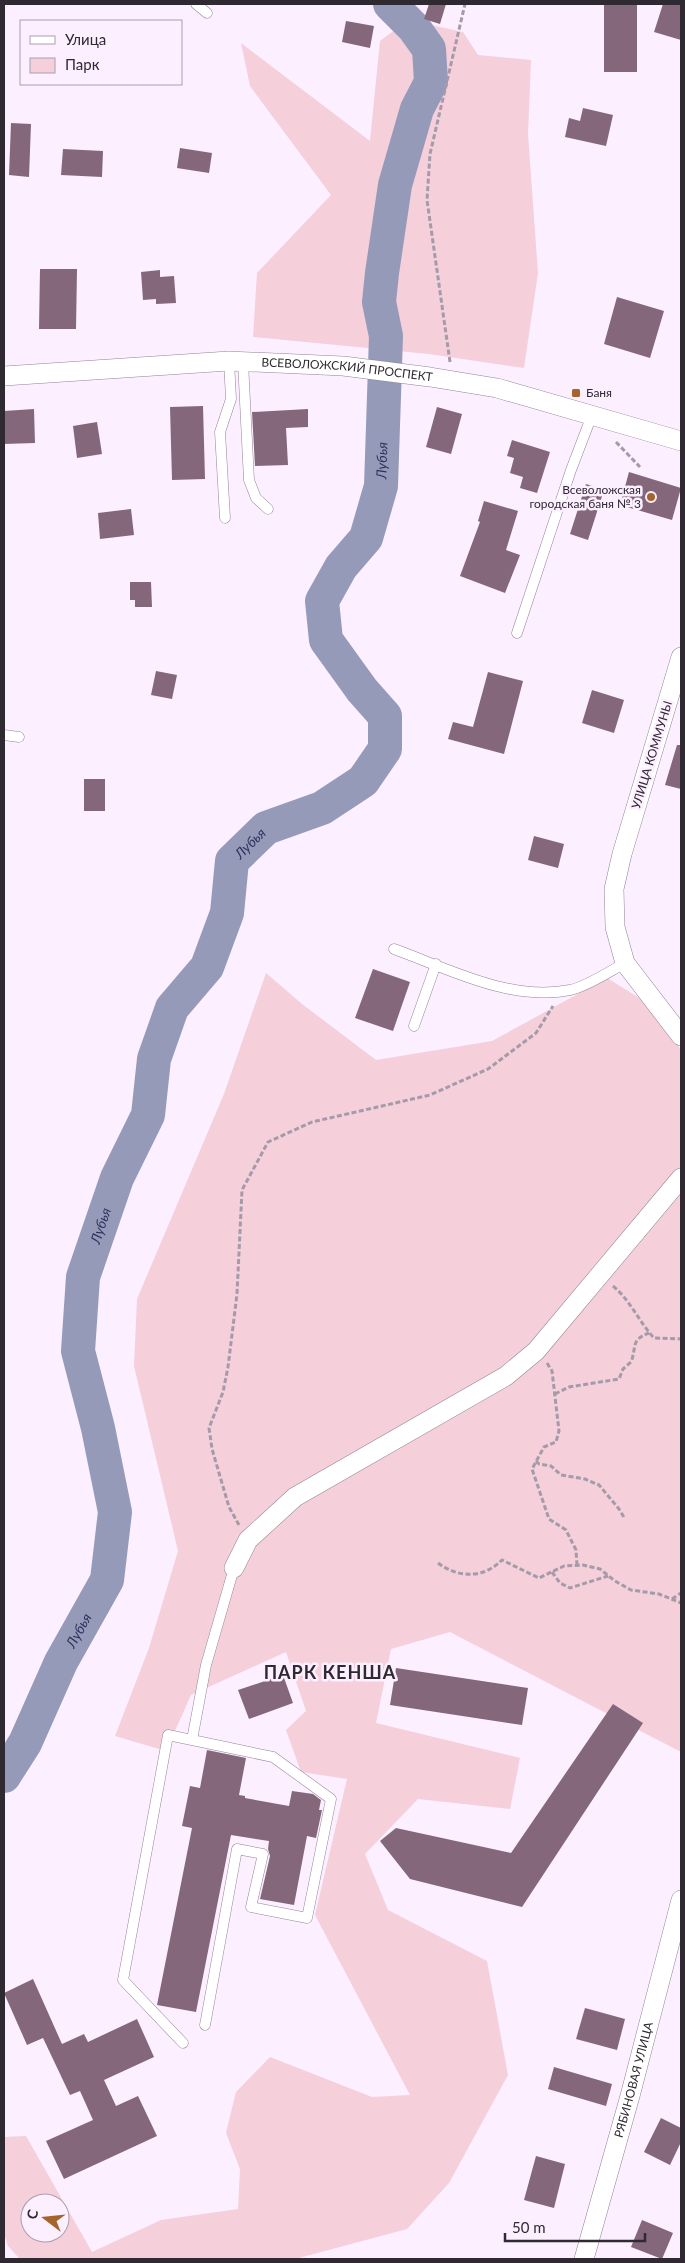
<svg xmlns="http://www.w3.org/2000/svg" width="685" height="2263" font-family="Lato,sans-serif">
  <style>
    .green { fill: #f5cfda; fill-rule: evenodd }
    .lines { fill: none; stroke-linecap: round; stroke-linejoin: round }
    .river { stroke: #969ab9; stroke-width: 34 }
    .building { fill: #84677a }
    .lane-casing { stroke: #928496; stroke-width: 11 }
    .street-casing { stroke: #928496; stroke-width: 20 }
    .path { stroke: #a59ba8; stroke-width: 3; stroke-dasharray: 5 2.5; stroke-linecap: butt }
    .lane { stroke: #fff; stroke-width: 10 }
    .street { stroke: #fff; stroke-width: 19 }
    .poi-dot { fill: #a4642c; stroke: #fcefff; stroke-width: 2 }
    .labels { text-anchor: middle; stroke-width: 5; stroke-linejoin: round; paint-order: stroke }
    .street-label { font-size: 12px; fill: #2f2931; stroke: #fcefff }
    .poi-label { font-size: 12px; fill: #2f2931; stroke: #fcefff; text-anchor: start }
    .water-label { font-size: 14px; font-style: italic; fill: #30325d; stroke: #fcefff }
    .district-label { font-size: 18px; font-weight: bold; letter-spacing: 1px; fill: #2f2931; stroke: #fcefff }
  </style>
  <rect width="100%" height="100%" fill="#fcefff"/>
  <path class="green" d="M408,20L463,32L478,55L531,60L528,134L538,273L524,368L429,354L253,337L257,273L331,195L250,86L241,43L370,141L380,41Z
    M266,973L302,1004L376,1060L492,1041L607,978L654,1007L681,1050V1752L450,1632L391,1649L376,1723L520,1758L510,1809L418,1799L365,1854L388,1910L487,1961L508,2075L449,2183L407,2229L295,2259H20L8,2246L4,2234V2137L26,2136L92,2252L161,2220L238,2209L240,2169L226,2133L236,2092L270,2057L372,2097L410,2095L315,1915L347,1779L301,1772L286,1730L306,1711L286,1652L191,1695L166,1751L115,1736L149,1648L178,1551L134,1366L137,1299L224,1094ZM30,2203H60V2233H30Z"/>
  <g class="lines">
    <path class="river" id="s1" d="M4,1776L25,1743L61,1662L107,1580L115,1512L98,1428L78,1351L83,1277L117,1178L148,1115L154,1059L172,1008L207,967L227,913L232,861L266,828L322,808L363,781L385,749V716L362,690L326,640L322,601L341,567L366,538L381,486L386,336L379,302L382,273L395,185L417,109L431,82L429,49L414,28L390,4"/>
  </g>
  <path class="building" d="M429,4H446L440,24L424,19Z
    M663,4H681V40L654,32Z
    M604,5H637V72H604Z
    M346,21L374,26L370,48L342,42Z
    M583,108L613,115L606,146L565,137L569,118L580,121Z
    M11,123L31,124L29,177L9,175Z
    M180,148L212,153L209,173L177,168Z
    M63,149L103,151L102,177L61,175Z
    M40,269H77L76,329H39Z
    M160,270V277L174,276L176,303L156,304V299L143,300L141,272Z
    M617,297L664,311L650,358L604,344Z
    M203,406L205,479L172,480L170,407Z
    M437,407L462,414L451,454L426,447Z
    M34,409L35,443L4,444V411Z
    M308,409V427L286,428L288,465L255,466L252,412Z
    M97,422L102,454L77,458L73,426Z
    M512,440L550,452L537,493L520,488L523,477L510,473L514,458L507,456Z
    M629,472L681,488L672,520L620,505Z
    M586,484L604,490L588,540L570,534Z
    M484,501L518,511L506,550L520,555L505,593L460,576L480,522L478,521Z
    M131,509L134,535L100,539L98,513Z
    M130,582H151L152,607H135V600H130Z
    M156,671L177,675L172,699L151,695Z
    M488,672L523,681L504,754L448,739L453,722L473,727Z
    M592,690L624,700L614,733L582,723Z
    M677,745H681V789L665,785Z
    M84,779H105V811H84Z
    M534,836L564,844L558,868L528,860Z
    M373,969L410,982L393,1031L355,1018Z
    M396,1668L528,1688L522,1725L390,1705Z
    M283,1675L293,1703L249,1719L238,1690Z
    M613,1704L643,1723L522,1907L410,1879L380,1841L396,1828L511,1853Z
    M207,1750L246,1758L239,1795L245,1796V1798L289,1806L292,1791L313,1794L321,1800L319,1810H322L316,1838L307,1836L294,1905L260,1899L270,1856L268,1849L269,1841L231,1835L196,2012L157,2005L192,1828L182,1826L190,1786L200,1788Z
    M33,1979L62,2044L84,2034L88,2042L137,2019L154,2057L104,2080L116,2106L138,2096L157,2136L64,2179L46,2141L93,2120L80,2091L70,2095L43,2038L27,2045L4,1993Z
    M585,2008L625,2019L617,2050L576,2039Z
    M554,2067L612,2084L606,2106L548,2089Z
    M661,2118L681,2128V2142L670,2165L644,2152Z
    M536,2156L565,2164L554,2208L524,2200Z
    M642,2220L673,2233L662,2259L631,2247Z"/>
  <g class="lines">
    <g class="lane-casing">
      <path id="lane" d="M196,4L207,13
        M243,362L249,480L256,498L268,509
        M225,518L220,432L231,399L229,361
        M517,633L571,470L592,415
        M4,735L19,737
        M394,949C449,969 511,1002 570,990C586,987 610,971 625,963
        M414,1026L436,964
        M205,2025L237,1849L263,1854L251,1907L307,1918L331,1799L273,1757L192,1740L206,1665L234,1568
        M183,2043L123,1980L168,1735L192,1740"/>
    </g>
    <g class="street-casing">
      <g id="street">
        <path id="s2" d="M4,376L229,361L343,366L430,377L497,388L681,441"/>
        <path d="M681,657L622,854L614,889L615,927L625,963L681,1036"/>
        <path d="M234,1568L248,1540L295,1497L506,1376L536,1351L681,1178"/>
        <path id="s3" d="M584,2259L630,2096L681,1900"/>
      </g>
    </g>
    <path class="path" d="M450,362L427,200L430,154L465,4
      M616,442L640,467
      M613,1286C631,1301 639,1322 654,1338L681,1339
      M547,1363L552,1371L559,1431L556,1442L544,1447L532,1469L549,1519L566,1530L576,1550L577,1565
      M555,1394L569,1387L619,1379L623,1369L631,1362C637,1347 630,1340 649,1333
      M536,1461L539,1464L551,1466L561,1475L585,1479L599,1485L619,1509L625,1519
      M239,1525L229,1507L212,1449L209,1428L223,1392L228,1367L237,1294L242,1190L268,1142L312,1122L430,1095L488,1069L536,1033L553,1006
      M438,1563C458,1578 483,1579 502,1560L539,1578L564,1566L583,1565L600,1569L615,1581L631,1590L659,1594L681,1603
      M552,1572L560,1583L570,1588L608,1576
      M672,1599L681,1593"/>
    <use href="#lane" class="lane"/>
    <use href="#street" class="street"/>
  </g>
  <g class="poi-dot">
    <rect x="571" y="388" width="10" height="10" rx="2.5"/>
    <circle cx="651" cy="497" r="5"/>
  </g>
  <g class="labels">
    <g class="street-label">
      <text dy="4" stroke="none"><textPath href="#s2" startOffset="344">ВСЕВОЛОЖСКИЙ ПРОСПЕКТ</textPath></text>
      <text transform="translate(652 755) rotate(-73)" y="4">УЛИЦА КОММУНЫ</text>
      <text dy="4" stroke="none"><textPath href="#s3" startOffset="186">РЯБИНОВАЯ УЛИЦА</textPath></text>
    </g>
    <g class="poi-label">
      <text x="586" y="397">Баня</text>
      <text x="641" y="494" text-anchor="end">Всеволожская<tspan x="641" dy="14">городская баня № 3</tspan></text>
    </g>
    <g class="water-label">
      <text dy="5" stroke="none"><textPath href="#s1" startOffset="1499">Лубья</textPath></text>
      <text dy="5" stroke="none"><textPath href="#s1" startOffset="1004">Лубья</textPath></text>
      <text dy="5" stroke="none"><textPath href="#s1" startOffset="584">Лубья</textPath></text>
      <text dy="5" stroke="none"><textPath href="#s1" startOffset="164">Лубья</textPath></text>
    </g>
    <g class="district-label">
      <text x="330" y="1679">ПАРК КЕНША</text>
    </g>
  </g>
  <rect width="685" height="2263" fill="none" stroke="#2f2931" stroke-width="10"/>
  <rect x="20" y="20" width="162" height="65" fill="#fcefff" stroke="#aaa0ad"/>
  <rect x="30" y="36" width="25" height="8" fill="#ffffff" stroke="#aaa0ad"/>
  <text x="65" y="45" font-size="15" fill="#2f2931">Улица</text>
  <rect x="30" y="58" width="25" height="15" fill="#f5cfda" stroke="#aaa0ad"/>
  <text x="65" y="70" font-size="15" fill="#2f2931">Парк</text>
  <g transform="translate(45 2218) rotate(286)"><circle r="24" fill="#fcefff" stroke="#aaa0ad"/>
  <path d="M0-4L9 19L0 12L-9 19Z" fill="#a4642c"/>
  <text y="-8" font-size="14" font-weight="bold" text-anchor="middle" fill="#2f2931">С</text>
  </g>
  <path d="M505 2233v8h140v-8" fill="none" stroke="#2f2931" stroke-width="2.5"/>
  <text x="512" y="2233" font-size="15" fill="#2f2931" stroke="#fcefff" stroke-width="4" paint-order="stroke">50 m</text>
</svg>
